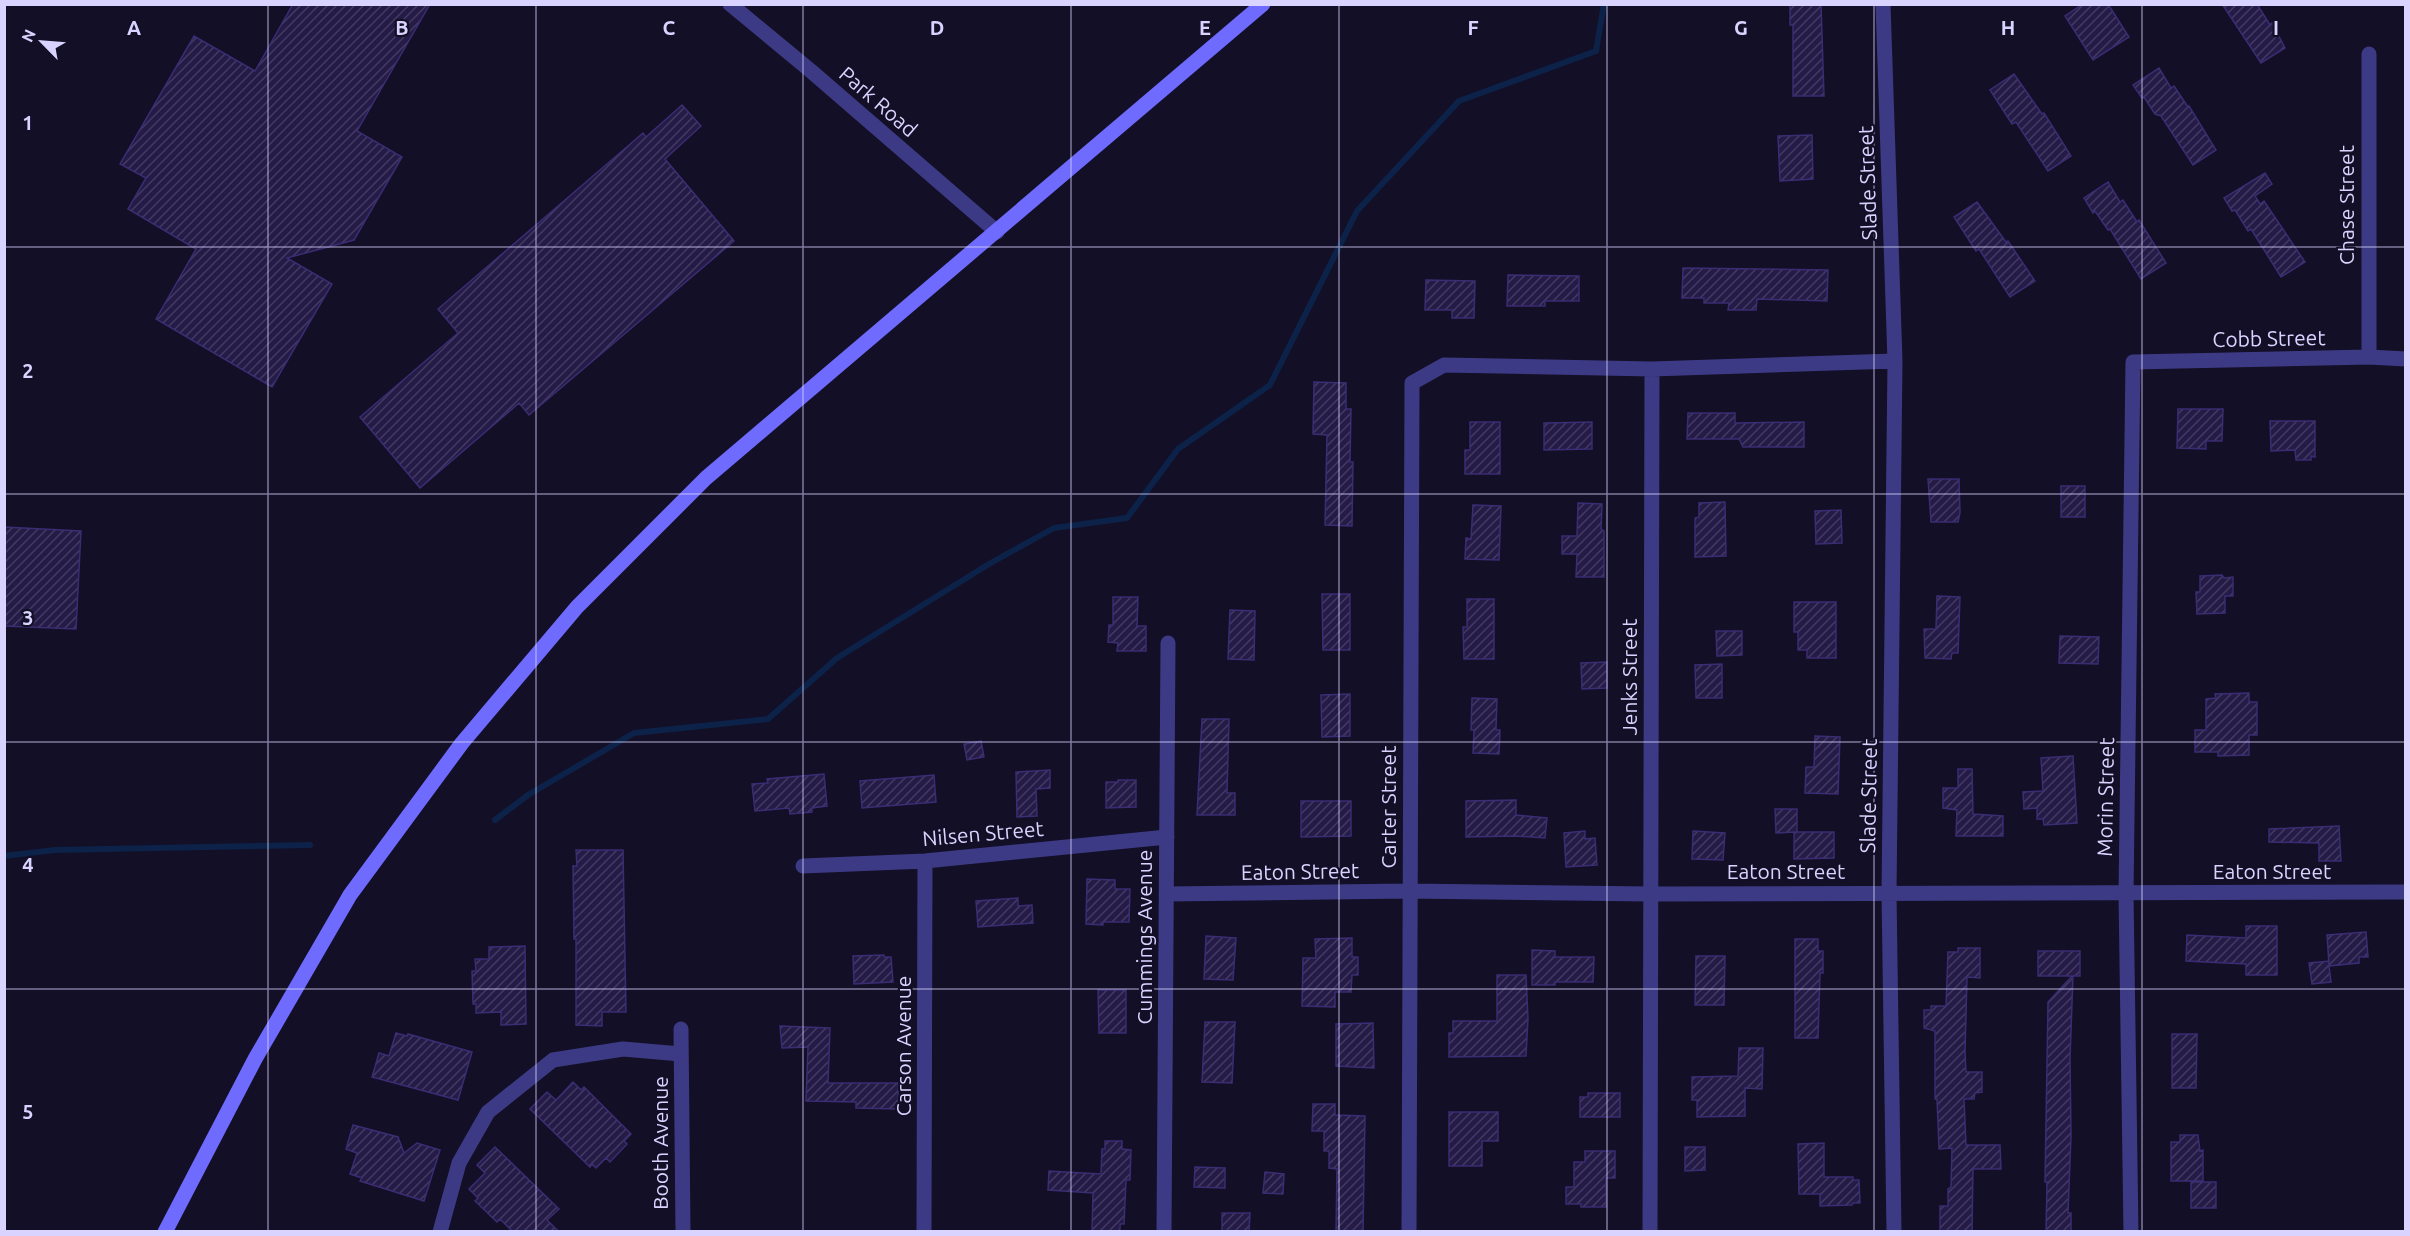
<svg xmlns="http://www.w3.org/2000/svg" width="2410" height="1236" font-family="Ubuntu,sans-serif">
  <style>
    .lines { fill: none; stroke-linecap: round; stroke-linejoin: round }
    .stream { stroke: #0c2248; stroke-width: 6 }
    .building { fill: url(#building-hatch); stroke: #3b2d73; stroke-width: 1.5 }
    .street { stroke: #3d3a85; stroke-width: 15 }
    .secondary { stroke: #6f6bff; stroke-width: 15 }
    .grid { fill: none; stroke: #d9d4ff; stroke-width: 1.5; stroke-opacity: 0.55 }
    .labels { text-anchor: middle; stroke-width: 4.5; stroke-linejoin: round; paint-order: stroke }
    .street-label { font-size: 21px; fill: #d9d4ff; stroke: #130f26 }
    .grid-label { font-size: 20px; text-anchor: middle; font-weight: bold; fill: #d9d4ff; stroke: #130f26; stroke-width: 4.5; stroke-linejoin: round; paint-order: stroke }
  </style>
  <defs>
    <pattern id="building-hatch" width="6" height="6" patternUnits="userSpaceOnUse" patternTransform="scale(1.5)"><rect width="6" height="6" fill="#241b47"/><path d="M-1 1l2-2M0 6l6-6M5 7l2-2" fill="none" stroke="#433b63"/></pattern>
  </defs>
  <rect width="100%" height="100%" fill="#130f26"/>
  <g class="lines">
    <path class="stream" d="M495,820L528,795L634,733L768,719L837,658L989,564L1054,528L1127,518L1178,449L1270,385L1357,211L1459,101L1596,51L1604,4
      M4,856L55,850L310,845"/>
  </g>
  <path class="building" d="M293,4H430L357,131L402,157L354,240L287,258L332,284L272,387L156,319L196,249L128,209L146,178L120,164L194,36L255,71Z
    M1790,4H1821L1824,96H1793V25H1790Z
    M2083,4H2108L2129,37L2093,60L2065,16Z
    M2222,4H2257L2270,25L2272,23L2285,48L2261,63Z
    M2159,68L2171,88L2174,86L2188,107L2189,106L2216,150L2193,165L2161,116L2155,114L2144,97L2142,98L2133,85Z
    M2014,74L2042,114L2044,113L2071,156L2048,171L2016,122L2012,124L1990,90Z
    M682,105L701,126L665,159L734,241L529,415L519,403L420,488L360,417L458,333L438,309L643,133L646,137Z
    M1812,135L1813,179L1780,181L1778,136Z
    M2265,173L2272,184L2255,196L2260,204L2264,201L2305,262L2281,277L2251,229L2248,231L2235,210L2232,211L2224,198Z
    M2108,182L2120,202L2123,200L2137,222L2139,220L2166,263L2141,279L2110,229L2108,230L2095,211L2093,213L2084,198Z
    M1977,202L2006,242L2008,241L2035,281L2010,297L1979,249L1976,251L1954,217Z
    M1683,268L1828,270L1827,301L1757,299L1756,310H1728L1729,303H1704V298H1682Z
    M1508,275L1579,276V301H1545V306H1507Z
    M1426,280L1475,281L1474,318H1452V310H1425Z
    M1314,382L1346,383V409H1351L1350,462H1353L1352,526L1325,525L1327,435L1313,434Z
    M2178,409H2223L2222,441H2206V449L2177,448Z
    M1688,413H1735V423L1804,422V447H1743L1739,439H1687Z
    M2270,421H2315V457L2311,456V460H2296L2295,450L2271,451Z
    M1470,422H1500V474H1465V450H1470Z
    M1592,422V449L1544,450V423Z
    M1928,479H1959L1960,513L1958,522H1931Z
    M2061,486H2085V517H2061Z
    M1725,502L1726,556L1695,557V518L1699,517V503Z
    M1578,503L1602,504L1601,529L1604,531V577H1576L1577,554H1562V536H1577Z
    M1473,505L1501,506L1499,560L1465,559L1466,538L1471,539Z
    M1841,510L1842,543L1816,544L1815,511Z
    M4,527L81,531L76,629L4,626Z
    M2222,575L2224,578L2233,577V596H2225V613L2197,614L2196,592H2200V576Z
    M1322,594H1350V650H1323Z
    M1937,596L1960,597L1958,653H1952L1951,659L1925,658L1924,629H1936Z
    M1113,597H1138L1137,626H1146V651H1117L1118,643L1108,642L1109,625H1113Z
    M1467,599H1494V659H1464L1463,627H1467Z
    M1794,602H1836V658H1807V650H1798V632H1794Z
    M1230,610L1255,611L1254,660L1228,659Z
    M1716,631H1742V655L1717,656Z
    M2060,636L2099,637L2098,664L2059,663Z
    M1607,662V688L1582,689L1581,663Z
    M1722,664V698H1696L1695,665Z
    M2249,693V702H2257V735H2249V755L2218,756V752H2195V730H2206V699L2216,698L2215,694Z
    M1350,694V736L1322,737L1321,695Z
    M1472,698L1497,699L1496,730H1500L1499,754L1473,753L1474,730H1471Z
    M1202,719H1229L1227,793H1235V815H1197Z
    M1815,736L1840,737L1838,794L1805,793L1806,767H1814Z
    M981,741L984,757L967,760L964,744Z
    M2073,756L2077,823L2044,825L2043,819H2037V808L2024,809L2023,792L2043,791L2041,758Z
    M1958,769H1972L1973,814L2003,816V836H1956L1957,810L1943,808V788H1958Z
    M1050,770V788L1036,789L1037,816L1017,817L1016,772Z
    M824,774L827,806L812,808V812L790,814L789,808L755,811L752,784L768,783L767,779Z
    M934,775L936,802L862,808L860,781Z
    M1118,780H1136V807L1106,808V782H1118Z
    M1516,800V815L1547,818L1545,838L1515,836L1466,837V801Z
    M1301,801H1351V836L1301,837Z
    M1775,809H1797V832H1834V858L1794,859V832L1776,833Z
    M2339,826L2341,861H2319V843L2269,842V829Z
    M1585,831V839L1595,838L1597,865L1566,867L1564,833Z
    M1693,831L1725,833L1723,860L1692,859Z
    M576,850H623L626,1012H602V1026L576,1025V939H574L573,866H577Z
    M1087,879L1115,880V889H1130L1129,922H1103V925L1086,924Z
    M1018,898V906L1032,905L1033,923L978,927L976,901Z
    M2246,926H2277V975H2246V964L2186,961L2187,935L2246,938Z
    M2366,932L2368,957H2359V963L2329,966L2331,982L2312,984L2309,963L2329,961V965L2327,935Z
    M1206,936L1236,938L1233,980L1204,979Z
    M1352,938V957H1358V975H1352L1351,992H1335V1007L1302,1006L1303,958H1316L1315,939Z
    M1795,939H1818V951H1823V973H1820L1818,1038H1795Z
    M525,946L526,1024L501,1025V1012L476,1013V1004H473L472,971H476L475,959H489V947Z
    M1958,948H1980V978L1967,977L1965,1052L1966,1072H1982V1092L1975,1093L1974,1099H1964L1966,1145H2000L2001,1169H1973L1972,1232H1940V1206H1948V1189L1951,1187L1952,1148L1939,1149L1937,1099H1935V1031L1924,1028V1010H1931V1006H1946L1948,952H1958Z
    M1532,950L1555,951V957H1594L1593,982H1555V985H1532Z
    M2038,951H2080V976H2073L2070,1058L2071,1136L2068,1213H2071V1232H2046L2047,1182H2045L2048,1002L2072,976H2038Z
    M884,955V957H891L893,982L854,984L853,956Z
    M1696,956H1725L1724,1005H1695Z
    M1497,975H1526L1528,1019L1526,1056L1449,1057V1033H1453V1021H1497Z
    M1098,990H1126V1033H1099Z
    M1205,1022H1235L1232,1083L1202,1082Z
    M1373,1023L1374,1068L1336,1066V1024Z
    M780,1026L830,1028L828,1083H898V1109L856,1108V1102L806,1101L808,1047L782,1048Z
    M396,1033L407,1036L408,1034L472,1052L458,1100L372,1077L379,1053L389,1056Z
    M2172,1034H2197L2196,1088H2172Z
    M1739,1048H1763L1762,1089L1745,1088V1116L1697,1117V1100H1692V1077L1738,1076Z
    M573,1082L581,1090L584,1087L631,1134L624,1141L627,1144L610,1162L606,1158L596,1168L592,1164L590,1167L530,1109L547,1092L556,1100Z
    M1588,1093H1620V1117H1580V1097H1588Z
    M1313,1104H1335V1115L1365,1116L1363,1232H1336L1337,1169L1329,1168V1151H1324V1131H1312Z
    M1449,1112H1498V1141H1482V1166H1449Z
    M353,1125L398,1137L404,1153L417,1143L440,1150L424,1201L360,1181L362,1178L350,1174L357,1153L346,1149Z
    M2180,1135H2198L2200,1151L2203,1150V1181H2171V1142H2180Z
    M1105,1141H1122V1149L1131,1150L1130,1180H1126L1124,1224H1120V1232H1092L1093,1193L1048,1190L1049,1171L1101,1174L1102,1149H1105Z
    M1824,1143V1177H1853V1180H1859L1860,1203H1853L1852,1205L1820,1206V1194H1799L1798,1144Z
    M495,1147L559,1209L547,1220L559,1232H513L500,1219L497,1222L475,1201L478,1198L469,1189L485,1173L477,1165Z
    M1685,1147H1705V1170L1685,1171Z
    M1585,1151H1615V1178H1606V1207H1581V1204H1566V1187H1574V1162H1585Z
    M1195,1167L1225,1168V1188L1194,1187Z
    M1265,1172L1284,1174L1283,1194L1263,1193Z
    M2191,1182H2216V1208H2191Z
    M1222,1213H1250L1249,1232H1222Z"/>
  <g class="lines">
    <path class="street" d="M730,4L811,71L997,232
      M1883,4L1895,361
      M2369,357V54
      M803,866L925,861L1167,837
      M1166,894L1409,891L1650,894L2406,892
      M681,1029L683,1232
      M440,1232L459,1163L488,1112L553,1060L623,1049L681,1054
      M924,1232L925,861
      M1164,1232L1168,643
      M1409,1232L1412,383L1444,365L1652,369L1895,361L1889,893L1894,1232
      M1650,1232L1652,369
      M2131,1232L2126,894L2133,362L2369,357L2406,359"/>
    <path class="secondary" d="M165,1232L255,1059L350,895L462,743L577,607L706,478L1263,4"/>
  </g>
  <path class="grid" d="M268,4V1232M536,4V1232M803,4V1232M1071,4V1232M1339,4V1232M1607,4V1232M1874,4V1232M2142,4V1232M4,247H2406M4,494H2406M4,742H2406M4,989H2406"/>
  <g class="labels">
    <g class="street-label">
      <text transform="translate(878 102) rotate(41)" y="7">Park Road</text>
      <text transform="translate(1868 183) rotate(-92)" y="7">Slade Street</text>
      <text transform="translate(2347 205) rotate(-90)" y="7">Chase Street</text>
      <text transform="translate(2269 339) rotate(-1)" y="7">Cobb Street</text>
      <text transform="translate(1630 677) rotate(-90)" y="7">Jenks Street</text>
      <text transform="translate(1869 796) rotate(-89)" y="7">Slade Street</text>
      <text transform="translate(2106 797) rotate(-89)" y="7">Morin Street</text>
      <text transform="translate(1389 807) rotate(-90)" y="7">Carter Street</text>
      <text transform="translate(983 834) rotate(-5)" y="7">Nilsen Street</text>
      <text transform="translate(1300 872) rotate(-1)" y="7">Eaton Street</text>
      <text x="1786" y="879">Eaton Street</text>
      <text x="2272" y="879">Eaton Street</text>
      <text transform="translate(1145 937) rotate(-90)" y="7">Cummings Avenue</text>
      <text transform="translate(904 1046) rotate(-90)" y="7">Carson Avenue</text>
      <text transform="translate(661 1143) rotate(-90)" y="7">Booth Avenue</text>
    </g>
  </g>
  <g class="grid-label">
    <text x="134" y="35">A</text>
    <text x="402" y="35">B</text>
    <text x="669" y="35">C</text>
    <text x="937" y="35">D</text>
    <text x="1205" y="35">E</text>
    <text x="1473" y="35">F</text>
    <text x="1741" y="35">G</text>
    <text x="2008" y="35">H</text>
    <text x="2276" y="35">I</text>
    <text x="28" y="130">1</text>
    <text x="28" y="378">2</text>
    <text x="28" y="625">3</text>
    <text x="28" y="872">4</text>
    <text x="28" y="1119">5</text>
  </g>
  <rect width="2410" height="1236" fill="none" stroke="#d9d4ff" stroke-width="12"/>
  <g transform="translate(42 42) rotate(295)" stroke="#130f26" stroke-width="4.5" paint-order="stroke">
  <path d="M0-4.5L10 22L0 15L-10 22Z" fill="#d9d4ff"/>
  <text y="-9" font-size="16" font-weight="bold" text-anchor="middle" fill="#d9d4ff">N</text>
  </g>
</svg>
